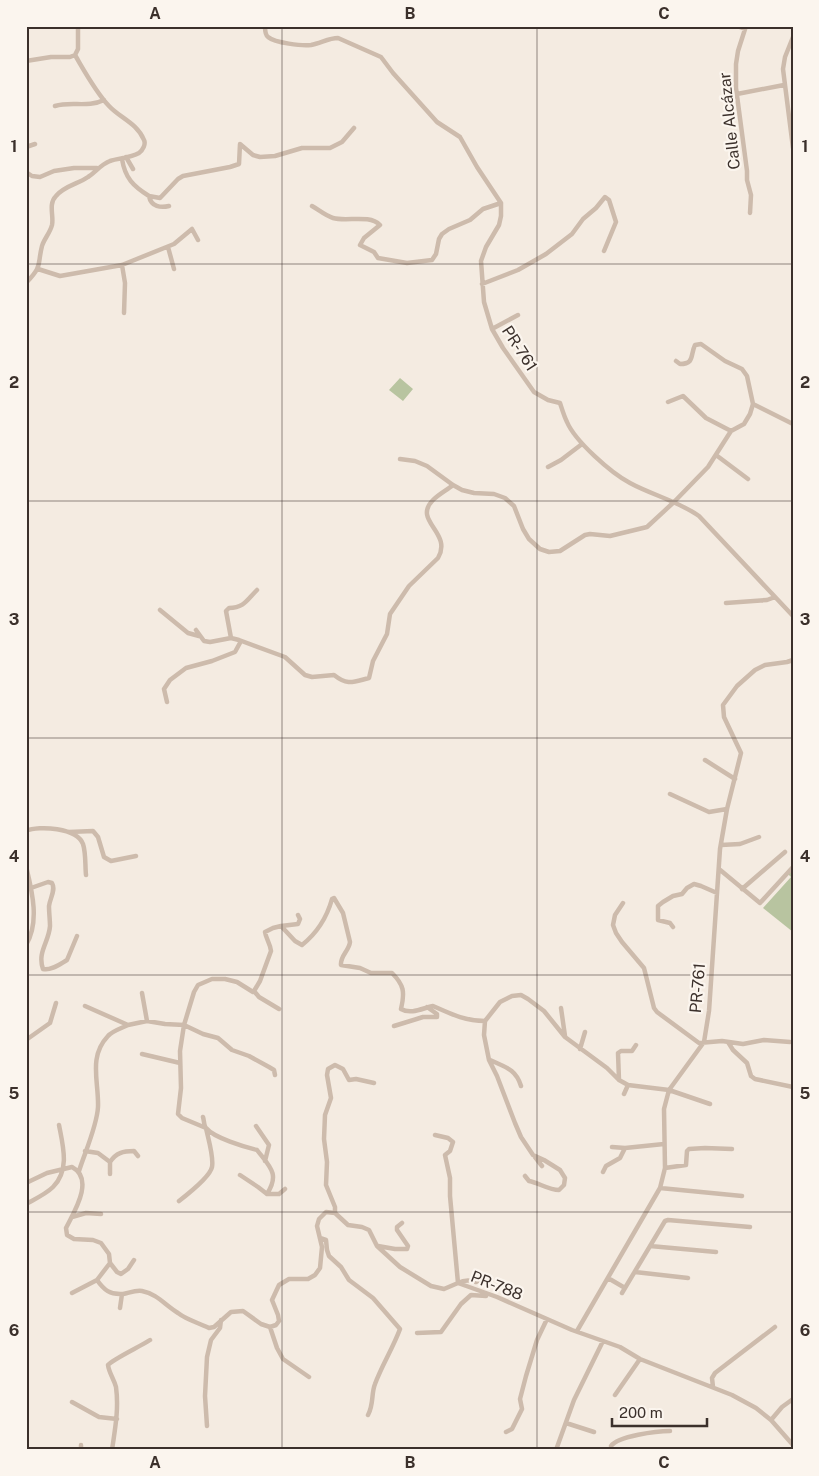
<svg xmlns="http://www.w3.org/2000/svg" width="819" height="1476" font-family="'Public Sans',sans-serif">
  <style>
    .green { fill: #b8c4a0 }
    .lines { fill: none; stroke-linecap: round; stroke-linejoin: round }
    .minor { stroke: #cdbbac; stroke-width: 4.5 }
    .grid { fill: none; stroke: #3b302b; stroke-width: 1; stroke-opacity: 0.55 }
    .labels { text-anchor: middle; stroke-width: 4.5; stroke-linejoin: round; paint-order: stroke }
    .street-label { font-size: 16px; fill: #3b302b; stroke: #fbf5ee }
    .neatline { fill: none; stroke: #3b302b; stroke-width: 2 }
    .grid-label { font-size: 16px; text-anchor: middle; font-weight: bold; fill: #3b302b }
  </style>
  <rect width="100%" height="100%" fill="#f4ebe1"/>
  <path class="green" d="M400,378L413,389L403,401L389,390Z
    M793,869V932L763,908L791,877L788,874Z"/>
  <g class="lines">
    <path class="minor" d="M265,26C265,30 265,35 268,37C275,43 302,46 311,45C321,43 329,38 338,38L381,57L393,73L437,122L460,137L477,167L501,203V216L499,225L486,247L481,261L484,302L492,329L503,348L534,392L548,400L560,403C562,409 564,416 567,422C575,441 611,473 630,483C652,495 678,501 699,516L793,616
      M737,26L745,29
      M746,26L738,51L736,64V88L747,171V180L751,195L750,213
      M793,37L785,57L783,69L793,148
      M75,55L78,49V26
      M26,61L51,57H70L75,55
      M737,94L784,85
      M55,106C71,101 88,108 104,100
      M26,147L35,144
      M126,157L133,169
      M122,159C125,178 133,186 149,196C151,207 161,208 169,206
      M26,172L32,176L40,177L54,171L74,168H97
      M149,196L160,198L178,179L183,176L230,167L239,164L240,144L253,155L260,157L275,156L302,148H330L342,142L354,128
      M312,206C319,210 326,216 333,218C347,222 369,214 380,225L364,238L360,245L374,252L378,258L407,263L432,260L436,254L439,239L442,234L449,229L470,220L483,209L501,203
      M168,247L174,269
      M122,265L125,283L124,313
      M38,269L60,276L122,265L174,244L192,229L198,240
      M26,283C43,265 37,266 42,246C44,239 50,233 52,225C54,216 48,204 56,196C64,186 78,184 88,177C96,172 100,165 110,161C119,158 130,158 139,153C143,150 146,144 144,140C137,123 120,118 109,106C95,91 85,72 75,55
      M482,284L518,270L546,254L572,234L583,219L596,208L605,197L609,200L616,222L604,251
      M26,296V301
      M492,329L518,315
      M668,402L683,396L706,418L731,431
      M753,404L793,424
      M716,455L748,479
      M400,459L415,461L427,466L453,485L462,490L474,493L494,494L505,498L514,506L523,529L529,539L540,549L549,552L560,551L585,535L590,534L610,536L647,527L674,502L708,467L731,431L744,424L750,414L753,404L747,376L742,369L725,361L701,344L695,345C690,355 695,364 680,364L676,361
      M548,467L561,460L582,444
      M726,603L767,600L775,597
      M160,610L188,633L199,636
      M196,630L204,641L210,642L231,638L239,640L285,657L305,675L312,677L334,675C348,686 353,682 369,678L373,661L387,634L390,614L409,586L438,558C453,532 412,521 433,500C439,494 447,490 453,485
      M231,638L226,611L229,608C244,608 247,600 257,590
      M167,702L164,689L170,680L186,668L212,661L235,652L241,641
      M705,760L735,779
      M670,794L709,812L727,809
      M26,831C39,825 77,828 83,844C86,853 85,866 86,875
      M69,832L93,831L98,837L104,857L111,861L136,856
      M721,845L740,844L759,837
      M26,866C32,891 40,922 26,945
      M719,869L760,903L793,867
      M31,888L48,882L52,883C56,890 50,898 49,906C49,913 50,920 50,926C49,942 37,952 43,969C51,971 60,964 67,960L77,936
      M742,889L785,852
      M623,903L615,915L613,925L616,933L622,942L644,968L654,1008L657,1012L699,1043L722,1041L743,1044L764,1040L790,1042
      M281,926L298,924L300,919L298,915
      M673,927L670,923L658,920V906L663,902L673,896L682,894L687,888L694,884L701,886L717,893
      M254,991L259,997L279,1009
      M142,993L147,1021
      M85,1006L128,1025L147,1021L165,1024L184,1025L203,1034L218,1038L232,1050L249,1056L269,1067L274,1070L275,1075
      M561,1008L565,1036
      M485,1021L484,1035L489,1060L497,1076L515,1123L521,1137L533,1155L544,1160L560,1170L565,1178L564,1185L559,1190C549,1190 539,1183 529,1181L525,1176
      M394,1026L423,1017H437V1014L427,1007
      M26,1040L50,1023L56,1003
      M728,1042L733,1050L747,1063L751,1076L755,1079L793,1087
      M580,1049L585,1032
      M142,1054L180,1063
      M490,1060C505,1067 516,1069 521,1086
      M619,1080L618,1053L621,1051H632L636,1045
      M624,1094L628,1085
      M203,1117C204,1120 204,1126 206,1128C214,1138 245,1147 257,1150C270,1167 280,1174 267,1194
      M256,1126L269,1145L265,1161
      M435,1135L448,1138L453,1142L450,1151L445,1155L450,1178V1196L458,1283C464,1280 470,1280 476,1282L478,1281L477,1279
      M612,1147L625,1148L664,1144
      M85,1151L98,1153L110,1162V1174
      M535,1157L542,1166
      M110,1162C116,1153 123,1151 134,1151L138,1156
      M665,1168L686,1165L687,1151L689,1149L705,1148L732,1149
      M79,1171C85,1152 97,1126 98,1107C99,1082 88,1057 108,1036C112,1031 122,1028 128,1025
      M603,1172L606,1166L620,1158L625,1148
      M240,1175L258,1187L267,1194H279L285,1189
      M26,1183L47,1173L72,1167C95,1179 74,1212 66,1228L67,1235L74,1239L93,1240L101,1243L109,1254L110,1263L97,1280L72,1293
      M660,1188L742,1196
      M179,1201C188,1194 210,1177 212,1167C214,1157 208,1138 206,1128L182,1118L178,1114L181,1088L180,1051L184,1025L194,992L198,985L212,979H225L237,982L253,992L254,991L260,981L271,951C270,943 266,939 265,932L273,928L281,926L295,941L302,945C317,933 327,917 332,899L334,898L343,913L350,942C349,951 340,956 341,965L360,968L371,973H392C404,985 405,992 401,1009C411,1015 423,1008 433,1006C451,1014 465,1021 485,1021L500,1002L512,996L521,995L528,999L544,1011L565,1037L607,1068L619,1080L628,1085L669,1090L710,1104
      M26,1204C35,1199 46,1194 53,1187C70,1170 63,1146 59,1125
      M335,1213V1207L326,1185L327,1162L324,1139L325,1115L331,1098L327,1075L328,1069L335,1065L343,1069L349,1080L356,1079L374,1083
      M72,1217L86,1213L101,1214
      M320,1238L326,1240L327,1250L329,1256L341,1267L349,1280L373,1298L400,1329C393,1348 382,1365 375,1384C371,1394 374,1404 368,1415
      M378,1246L395,1249H407L408,1246L397,1230V1227L402,1223
      M650,1246L716,1252
      M110,1263L117,1272L121,1274L128,1269L134,1260
      M635,1272L688,1278
      M608,1278L625,1288
      M97,1280C104,1290 110,1295 123,1294C129,1293 135,1290 142,1291C157,1294 165,1305 178,1313C187,1320 199,1323 209,1328L214,1327L231,1312L243,1311L261,1324L270,1327L276,1325L279,1321L278,1315L272,1300L279,1285L289,1279H308L315,1275L320,1268L322,1247L317,1226L319,1219L326,1212L335,1213L348,1225L362,1227L369,1230L377,1246L400,1267L431,1286L444,1289L458,1283L497,1297L572,1330L620,1347L640,1359L732,1395L756,1408L771,1420L793,1445
      M622,1293L665,1221L668,1220L750,1227
      M120,1308L122,1294
      M270,1327L277,1348L283,1359L309,1377
      M577,1331L660,1188L665,1168L664,1109L669,1090L704,1042L709,1011L720,849L727,809L741,753L724,717L723,705L737,686L755,670L765,665L787,662L793,660
      M417,1333L441,1332L461,1304L471,1295L486,1296
      M713,1387L712,1378L715,1373L775,1327
      M615,1395L640,1359
      M72,1402L99,1417L117,1419
      M771,1420L782,1407L793,1399
      M566,1423L594,1432
      M207,1426L205,1396L207,1357L211,1340L220,1328L221,1320
      M506,1432L512,1429L522,1409L520,1399L526,1376L537,1340L547,1319
      M81,1445V1450
      M112,1450C115,1429 119,1409 116,1387C114,1379 109,1373 108,1365C113,1359 141,1346 150,1340
      M556,1450L574,1400L603,1341
      M612,1450L611,1446C618,1436 657,1431 670,1431"/>
  </g>
  <path class="grid" d="M282,26V1450M537,26V1450M26,264H793M26,501H793M26,738H793M26,975H793M26,1212H793"/>
  <g class="labels">
    <g class="street-label">
      <text transform="translate(729 121) rotate(-96)" y="6">Calle Alcázar</text>
      <text transform="translate(520 348) rotate(57)" y="6">PR-761</text>
      <text transform="translate(697 988) rotate(-85)" y="6">PR-761</text>
      <text transform="translate(497 1285) rotate(21)" y="6">PR-788</text>
    </g>
  </g>
  <rect width="819" height="1476" fill="none" stroke="#fbf5ee" stroke-width="55"/>
  <path d="M612 1418v8h95v-8" fill="none" stroke="#3b302b" stroke-width="2.5"/>
  <text x="619" y="1418" font-size="15" fill="#3b302b" stroke="#fbf5ee" stroke-width="4" paint-order="stroke">200 m</text>
  <rect x="28" y="28" width="764" height="1420" class="neatline"/>
  <g class="grid-label">
    <text x="155" y="19">A</text>
    <text x="410" y="19">B</text>
    <text x="664" y="19">C</text>
    <text x="14" y="152">1</text>
    <text x="805" y="152">1</text>
    <text x="14" y="388">2</text>
    <text x="805" y="388">2</text>
    <text x="14" y="625">3</text>
    <text x="805" y="625">3</text>
    <text x="14" y="862">4</text>
    <text x="805" y="862">4</text>
    <text x="14" y="1099">5</text>
    <text x="805" y="1099">5</text>
    <text x="14" y="1336">6</text>
    <text x="805" y="1336">6</text>
    <text x="155" y="1468">A</text>
    <text x="410" y="1468">B</text>
    <text x="664" y="1468">C</text>
  </g>
</svg>
